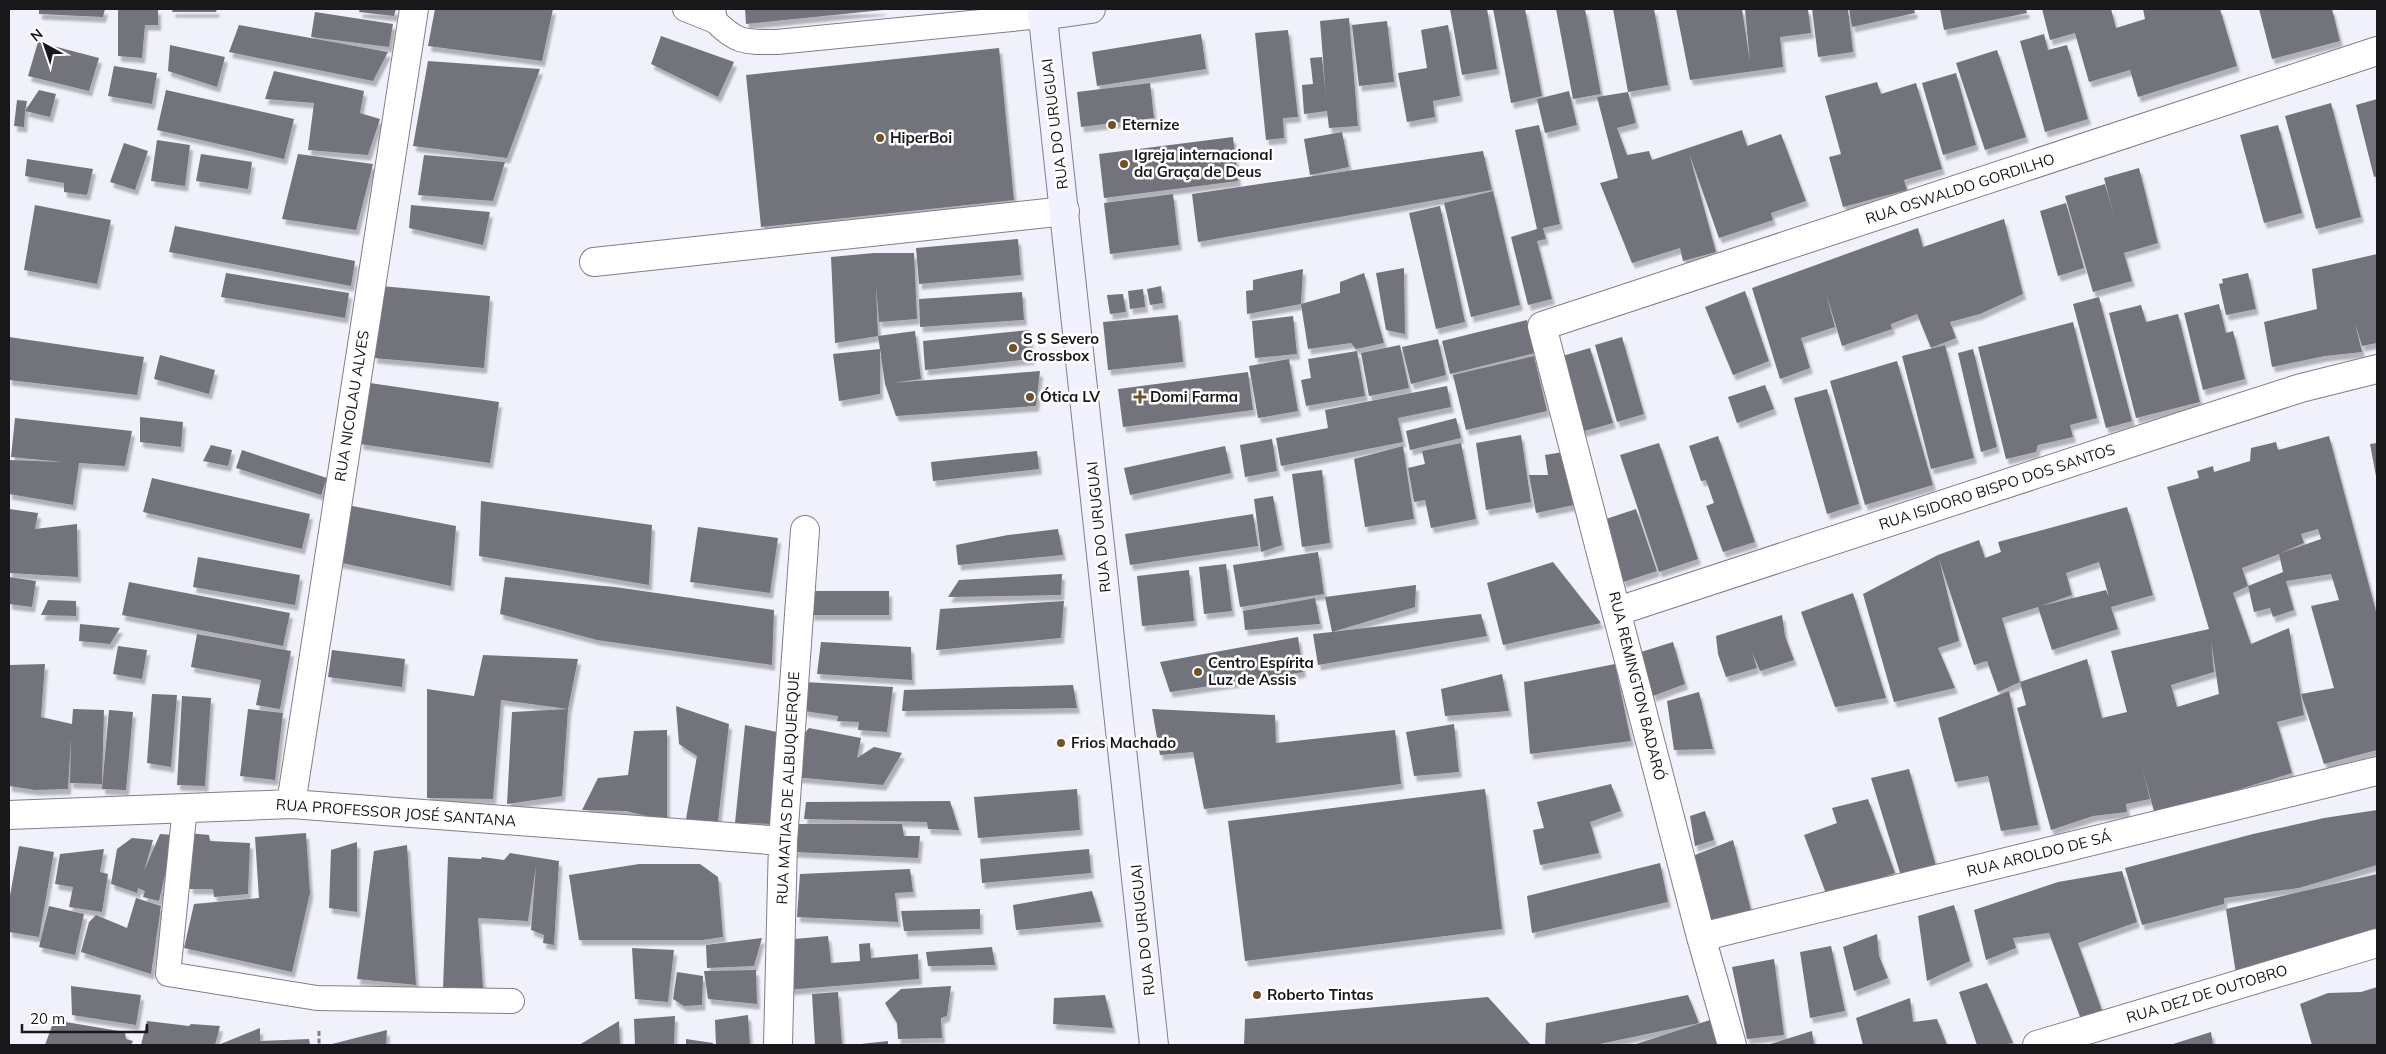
<svg xmlns="http://www.w3.org/2000/svg" width="2386" height="1054" font-family="Mulish,sans-serif">
  <style>
    .building { fill: #73737c; fill-rule: evenodd; filter: url(#shadow) }
    .lines { fill: none; stroke-linecap: round; stroke-linejoin: round }
    .lane-casing { stroke: #7f7f88; stroke-width: 26 }
    .street-casing { stroke: #7f7f88; stroke-width: 30 }
    .secondary-casing { stroke: #7f7f88; stroke-width: 30 }
    .path { stroke: #7f7f85; stroke-width: 3; stroke-dasharray: 5 2.5; stroke-linecap: butt }
    .lane { stroke: #fff; stroke-width: 24 }
    .street { stroke: #fff; stroke-width: 28 }
    .secondary { stroke: #f1f1ff; stroke-width: 28 }
    .poi-dot { fill: #705226; stroke: #fff; stroke-width: 2 }
    .labels { text-anchor: middle; stroke-width: 5; stroke-linejoin: round; paint-order: stroke }
    .street-label { font-size: 15px; fill: #18181b; stroke: #fff }
    .poi-label { font-size: 15px; font-weight: bold; fill: #18181b; stroke: #fff; text-anchor: start }
  </style>
  <defs>
    <filter id="shadow"><feDropShadow dx="3" dy="5.5" stdDeviation="1" flood-color="#0004"/></filter>
  </defs>
  <rect width="100%" height="100%" fill="#f0f1fa"/>
  <path class="building" d="M39,9H105L103,17L39,14Z
    M118,9H158V25H145L142,58L118,56Z
    M173,9H217L216,12H172Z
    M360,9H396L394,16L359,12Z
    M435,9H553L542,61L428,46Z
    M745,9H883V10L746,24Z
    M1450,9H1487L1497,69L1462,75Z
    M1493,9H1525L1542,96L1511,103Z
    M1556,9H1585L1601,94L1573,99Z
    M1613,9H1654L1668,85L1628,92Z
    M1676,9H1742L1750,62L1745,9H1808L1811,33L1780,37L1783,67L1690,80Z
    M1812,9H1848L1853,52L1818,57Z
    M1849,9H1914L1915,13L1852,27Z
    M1940,9H2026L2027,13L1944,30Z
    M2042,9H2111L2116,28L2145,19L2143,9H2220L2237,66L2138,97L2130,70L2089,82L2075,33L2050,40Z
    M2259,9H2332L2340,41L2272,59Z
    M315,12L393,24L389,47L311,37Z
    M1349,18L1358,126L1329,128L1327,111L1304,114L1302,85L1313,84L1310,58L1322,57L1326,97L1320,21Z
    M1387,21L1394,82L1359,86L1352,25Z
    M239,25L388,52L373,81L229,52Z
    M1448,25L1460,96L1433,101L1435,117L1407,122L1398,73L1427,68L1421,30Z
    M1288,30L1298,117L1283,118L1284,138L1266,140L1255,33Z
    M1201,34L1206,69L1097,86L1092,52Z
    M2044,34L2048,50L2067,45L2088,119L2045,132L2020,41Z
    M661,36L734,62L718,97L651,64Z
    M38,42L99,58L89,91L28,76Z
    M170,45L225,57L217,87L168,71Z
    M999,48L1014,200L761,227L746,75Z
    M1997,50L2026,137L1985,150L1956,63Z
    M428,61L540,69L507,158L413,146Z
    M114,66L157,73L152,104L108,96Z
    M274,71L364,91L360,113L380,119L368,155L308,150L314,103L265,99Z
    M1956,73L1976,145L1943,155L1922,83Z
    M1877,82L1881,94L1916,83L1942,169L1904,180L1907,190L1843,207L1829,157L1841,154L1825,96Z
    M1150,83L1154,118L1081,127L1077,92Z
    M39,90L56,94L50,117L25,111L24,127L14,126L17,100L27,101L25,111Z
    M166,90L294,119L284,159L157,130Z
    M1569,91L1577,125L1545,133L1537,99Z
    M1628,92L1636,123L1617,128L1627,155L1649,151L1652,160L1742,130L1747,146L1781,134L1806,201L1771,213L1773,220L1719,238L1689,153L1716,252L1683,261L1680,248L1632,263L1600,183L1618,178L1597,97Z
    M2377,99V176L2374,177L2356,105Z
    M2331,103L2361,217L2316,229L2285,116Z
    M1539,125L1560,224L1543,228L1546,239L1537,241L1552,299L1528,305L1511,237L1537,229L1515,130Z
    M2278,125L2302,213L2264,223L2240,135Z
    M1342,132L1349,167L1310,175L1304,139Z
    M1233,137L1238,181L1104,198L1099,154Z
    M157,140L190,145L185,186L151,181Z
    M124,143L148,151L135,190L110,182Z
    M1483,151L1492,190L1198,242L1192,194Z
    M201,154L252,162L248,189L196,181Z
    M298,154L373,164L356,230L282,219Z
    M424,155L505,162L493,201L418,195Z
    M27,159L93,169L87,195L64,192V183L25,176Z
    M2139,168L2158,243L2124,253L2132,281L2093,292L2065,196L2105,184L2115,220L2104,178Z
    M1493,191L1520,305L1471,317L1444,203Z
    M1173,194L1179,245L1110,254L1104,203Z
    M2066,203L2084,268L2058,276L2040,211Z
    M35,205L111,220L97,284L24,270Z
    M411,205L490,212L483,245L409,228Z
    M1440,206L1465,322L1436,329L1409,213Z
    M2004,219L2023,294L1980,314L1950,322L1956,338L1931,348L1917,314L1891,324L1892,329L1842,346L1825,290L1835,327L1801,338L1810,368L1780,379L1752,288L1918,228L1923,247Z
    M175,226L355,261L351,286L169,252Z
    M1018,239L1021,275L919,284L916,248Z
    M874,253H914L917,319L879,322L876,285L878,336L835,343L831,257Z
    M2377,254V343L2362,346L2355,323L2362,352L2325,356L2272,367L2264,322L2317,309L2312,269Z
    M1404,268L1405,334L1386,330L1376,273Z
    M1303,269L1301,304L1247,314L1246,291L1253,290V280Z
    M226,273L349,293L345,318L221,297Z
    M1364,273L1384,343L1356,349L1351,343L1308,349L1301,304L1340,293V282Z
    M2248,273L2256,309L2226,315L2219,284L2223,283L2222,279Z
    M381,286L490,296L484,368L374,358Z
    M1161,286L1163,303L1150,305L1147,289Z
    M1143,289L1145,307L1130,309L1128,291Z
    M1745,291L1769,361L1733,375L1705,307Z
    M1022,292L1024,320L920,327L919,299Z
    M1123,294L1126,312L1110,314L1107,295Z
    M2099,297L2132,421L2106,428L2073,304Z
    M2219,304L2226,333L2233,331L2245,379L2203,390L2184,313Z
    M2141,305L2146,322L2178,314L2200,402L2136,418L2109,313Z
    M1178,315L1183,362L1108,370L1103,322Z
    M1293,316L1297,354L1255,358L1252,321Z
    M1527,320L1535,353L1450,374L1442,341Z
    M2073,322L2097,418L2070,425L2073,437L2038,445L2036,452L2006,459L1978,347Z
    M1029,330L1032,359L925,370L923,341Z
    M915,331L921,379L892,383L1040,371L1036,406L896,416L885,384L880,349V394L839,401L833,354L880,349L878,336Z
    M9,337L144,357L137,395L9,380Z
    M1622,337L1644,414L1617,422L1595,345Z
    M1438,339L1446,375L1411,384L1402,347Z
    M1400,345L1409,388L1369,396L1361,353Z
    M1945,345L1974,458L1931,469L1902,356Z
    M1590,348L1613,423L1581,432L1559,357Z
    M1973,349L1997,447L1981,452L1958,353Z
    M1357,351L1365,396L1306,406L1301,380L1311,378L1308,359Z
    M160,355L215,370L209,394L154,379Z
    M1534,356L1547,411L1466,430L1453,375Z
    M1289,359L1298,411L1258,418L1249,366Z
    M1897,361L1933,485L1865,505L1830,381Z
    M1248,372L1253,410L1123,427L1118,389Z
    M370,383L499,402L490,463L360,444Z
    M1765,385L1774,409L1737,423L1728,397Z
    M1447,386L1451,407L1398,418L1403,442L1281,466L1276,438L1328,428L1325,410Z
    M1827,389L1859,504L1827,514L1794,398Z
    M140,417L183,422L181,447L140,442Z
    M15,418L132,431L125,466L79,463L73,505L9,494V460L63,462L11,457Z
    M1456,418L1461,438L1410,450L1406,431Z
    M1521,435L1531,502L1486,510L1476,443Z
    M1718,436L1755,542L1723,552L1706,506L1714,503L1706,480L1701,481L1689,446Z
    M2329,436L2377,615V750L2324,764L2301,694L2334,688L2311,606L2339,600L2331,574L2286,581L2294,610L2273,617L2270,608L2254,612L2248,586L2283,572L2279,554L2242,568L2248,586L2233,593L2251,644L2289,628L2304,715L2277,722L2292,773L2155,815L2141,764L2150,799L2126,804L2127,812L2093,816L2051,830L2017,708L2026,705L2020,682L2087,659L2102,718L2127,712L2111,651L2209,629L2167,487L2199,478L2197,471L2213,466L2214,472L2250,461L2251,448L2276,442L2278,450ZM2318,529L2321,539L2281,553L2304,543L2301,534ZM2211,641L2219,694L2177,707L2171,685L2214,672Z
    M1272,439L1277,471L1245,477L1240,445Z
    M1461,443L1476,519L1431,528L1425,500L1414,502L1408,468L1425,464L1422,451Z
    M1659,443L1698,559L1659,572L1620,455Z
    M2377,443V476H2376L2370,444Z
    M211,445L232,450L228,466L203,461Z
    M1225,446L1231,473L1130,495L1124,468Z
    M1403,446L1414,519L1365,527L1354,459Z
    M242,450L327,478L321,495L236,468Z
    M1037,451L1039,469L933,481L931,462Z
    M1563,452L1574,505L1536,513L1529,475H1548L1545,455Z
    M1322,470L1330,543L1302,547L1292,474Z
    M152,478L310,514L302,549L143,512Z
    M1273,496L1282,545L1261,552L1254,499Z
    M481,501L652,525L649,585L479,556Z
    M347,505L456,526L451,586L337,562Z
    M2127,507L2153,595L2111,607L2118,629L2052,650L2038,607L2002,618L2020,682L1998,692L1987,661L1974,665L1939,559L1959,641L1938,648L1955,688L1894,702L1863,594L1938,555L1979,540L1985,558L2001,552L1998,542ZM2099,562L2109,597L2106,590L2041,606L2072,595L2066,573Z
    M9,509L38,513L35,529L77,524L78,577L9,573Z
    M1636,509L1657,571L1623,582L1603,520Z
    M1253,514L1258,546L1130,565L1125,534Z
    M698,527L778,538L770,593L690,582Z
    M1058,529L1063,555L958,565L956,545L1008,535Z
    M1318,552L1324,594L1240,607L1233,565Z
    M198,557L300,575L295,605L193,587Z
    M1553,562L1601,623L1503,645L1487,583Z
    M1226,564L1232,611L1204,614L1199,567Z
    M1189,570L1194,621L1142,626L1137,576Z
    M1062,574L1061,595L948,597L959,580Z
    M9,577L36,581L32,607L9,604Z
    M505,577L615,587L774,610L772,665L597,640L500,614Z
    M129,582L290,613L283,646L122,615Z
    M1416,585L1415,607L1332,632L1481,614L1487,636L1318,665L1313,634L1332,632L1325,597Z
    M811,591H889V615H811Z
    M1853,593L1886,698L1835,707L1801,612Z
    M1315,598L1320,624L1245,630L1243,611Z
    M48,600L76,601V616L41,615Z
    M1064,601L1061,638L936,650L940,609Z
    M1782,615L1785,636L1794,660L1760,671L1752,652L1757,668L1726,677L1718,654L1716,636Z
    M80,624L120,628L110,644L79,641Z
    M197,634L291,651L280,709L256,705L261,680L191,667Z
    M1298,637L1303,672L1170,692L1160,662Z
    M821,642L911,647L912,680L817,674Z
    M1673,642L1685,684L1653,696L1641,652Z
    M118,646L147,650L142,679L113,674Z
    M332,650L405,659L402,687L328,677Z
    M483,655L578,659L568,709L562,796L507,804L512,712L568,709L501,700L493,799L427,798V689L474,696Z
    M45,664L41,717L72,724L73,709L104,710L102,784L70,783L71,737L68,789L35,790L9,786L10,665Z
    M1615,664L1631,741L1530,754L1524,682Z
    M1502,674L1509,711L1445,716L1441,689Z
    M805,682L893,687L887,732L858,730L859,722L837,721L838,716L804,711Z
    M1073,685L1077,708L902,711L904,690Z
    M2009,691L2038,825L2001,831L1988,776L1955,782L1938,718Z
    M1699,692L1713,749L1674,750L1667,701Z
    M152,694L177,695L171,767L147,763Z
    M182,696L211,698L205,786L177,785Z
    M676,706L729,724L718,822L686,819L697,756L679,744Z
    M248,709L283,713L275,780L240,776Z
    M1152,709L1275,715L1276,743L1395,730L1401,784L1204,809L1193,752L1160,755Z
    M109,710L133,712L126,790L102,789Z
    M1454,724L1459,772L1414,776L1406,732Z
    M745,725L777,732L772,824L735,823Z
    M809,728L861,738L857,758L874,747L902,753L883,785L793,777L797,742Z
    M667,730V821L626,811L582,810L598,778L628,775L634,731Z
    M1909,769L1936,866L1901,876L1871,778Z
    M1611,784L1621,811L1590,822L1599,853L1540,865L1533,830L1544,828L1537,802Z
    M1077,789L1080,830L978,838L974,797Z
    M1485,789L1502,929L1245,961L1228,821Z
    M1868,799L1895,873L1827,896L1804,835L1837,823L1832,808Z
    M950,801L959,830L928,829L927,822L804,819L806,802Z
    M2377,810V865L2299,888L2224,898V904L2142,925L2125,868L2253,834L2324,818Z
    M1705,811L1714,840L1695,846L1690,816Z
    M797,824H902L904,836H920L918,858L794,852Z
    M188,833L209,835L210,841L250,843L248,894L214,897L213,889H190Z
    M306,833L310,893L292,972L184,948L194,904L259,898L255,837Z
    M160,834L174,835L159,901L143,897L145,891L138,888L137,893L111,884L117,849L132,838L153,840L144,871Z
    M1733,840L1753,918L1705,929L1690,857Z
    M357,842V912L329,908L331,850Z
    M407,845L416,985L357,979L374,851Z
    M19,846L54,852L39,937L9,932V901Z
    M104,849L100,872L108,874L102,912L69,907L73,887L55,884L60,854Z
    M1089,849L1091,873L982,883L980,859Z
    M510,853L559,861L554,945L543,943L544,935L531,930L536,866L528,921L478,918L483,988L443,989L448,857L481,859L482,857L504,860Z
    M1660,863L1668,902L1532,933L1527,896Z
    M639,864H700L718,877L723,937L702,940H579L569,875Z
    M910,869L913,892L895,893L898,922L797,917L800,874Z
    M2122,871L2137,922L2078,943L2104,1016L2082,1022L2049,933L2013,938L2016,948L1986,960L1974,910L2058,882Z
    M2377,874V937L2366,940L2362,928L2366,943L2236,974L2226,909Z
    M1092,891L1101,922L1016,930L1013,905Z
    M136,898L161,906L151,974L81,952L89,922L96,915L127,928Z
    M1954,905L1970,961L1927,981L1918,916Z
    M49,906L84,914L75,955L39,947Z
    M980,909V929L904,931L901,911Z
    M1877,934L1879,956L1888,978L1854,991L1843,947Z
    M828,936L831,963L860,961L859,944L870,943L871,958L918,954L919,979L787,990L783,940Z
    M762,938L754,966L707,968L706,945Z
    M1831,946L1845,1011L1810,1018L1800,952Z
    M992,947L995,965L928,966L926,952Z
    M632,948L674,950L668,1002L635,999Z
    M1774,959L1784,1035L1747,1039L1732,967Z
    M756,970L757,1004L708,999L704,971Z
    M677,972L703,976L702,1005L684,1006L673,999Z
    M1987,983L2013,1043L2002,1045H1977L1959,992Z
    M71,986L141,995L136,1025L72,1015Z
    M951,986L947,1016L941,1018L942,1038L898,1039L897,1023L885,1003L901,989Z
    M2377,987V1045H2312L2300,1004L2328,993L2361,992Z
    M838,992L842,1045H815L812,994Z
    M1105,995L1113,1028L1053,1024L1054,998Z
    M1688,995L1699,1023L1595,1045H1545L1546,1023Z
    M1488,997L1531,1045H1244L1245,1019Z
    M1910,998L1913,1022L1937,1019L1947,1045H1863L1856,1018Z
    M748,1015L750,1045H716L715,1020Z
    M675,1016L674,1045H635L634,1019Z
    M54,1020L125,1032L126,1039L133,1041L131,1045H45Z
    M1710,1020L1718,1045H1633Z
    M147,1021L189,1026L191,1024L220,1026L215,1045H141Z
    M619,1021L620,1045H579Z
    M260,1028V1041L309,1039L310,1045H218Z
    M387,1030L386,1045H328Z
    M1812,1031L1814,1045H1767Z
    M2211,1032L2213,1045H2170Z
    M686,1039L713,1043V1045H686Z
    M888,1041V1045H862L861,1044Z"/>
  <g class="lines">
    <g class="lane-casing">
      <path id="lane" d="M685,9L715,21L713,9
        M715,21C738,44 746,42 777,42L1042,16
        M185,807L168,974L317,998L512,1001"/>
    </g>
    <g class="street-casing">
      <path id="street" d="M594,262L1065,211
        M1618,611L2167,431L2301,388L2377,369
        M291,804L414,9
        M9,815L291,804L783,841
        M1701,937L2377,771
        M778,1045L783,841L805,530
        M1732,1045L1701,937L1542,326L2377,51
        M2037,1045L2377,943"/>
    </g>
    <g class="secondary-casing">
      <path id="secondary" d="M1042,9L1154,1045
        M1042,16L1091,9"/>
    </g>
    <path class="path" d="M319,1031V1045"/>
    <use href="#lane" class="lane"/>
    <use href="#street" class="street"/>
    <use href="#secondary" class="secondary"/>
  </g>
  <g class="poi-dot">
    <circle cx="1112" cy="125" r="5"/>
    <circle cx="880" cy="138" r="5"/>
    <circle cx="1124" cy="164" r="5"/>
    <circle cx="1013" cy="348" r="5"/>
    <circle cx="1030" cy="397" r="5"/>
    <path d="M1137.5 389.5h5v5h5v5h-5v5h-5v-5h-5v-5h5z"/>
    <circle cx="1198" cy="672" r="5"/>
    <circle cx="1061" cy="743" r="5"/>
    <circle cx="1257" cy="995" r="5"/>
  </g>
  <g class="labels">
    <g class="street-label">
      <text transform="translate(1055 124) rotate(-97)" y="5">RUA DO URUGUAI</text>
      <text transform="translate(1960 189) rotate(-18)" y="5">RUA OSWALDO GORDILHO</text>
      <text transform="translate(352 406) rotate(-81)" y="5">RUA NICOLAU ALVES</text>
      <text transform="translate(1997 487) rotate(-18)" y="5">RUA ISIDORO BISPO DOS SANTOS</text>
      <text transform="translate(1099 527) rotate(-96)" y="5">RUA DO URUGUAI</text>
      <text transform="translate(1637 686) rotate(76)" y="5">RUA REMINGTON BADARÓ</text>
      <text transform="translate(788 788) rotate(-87)" y="5">RUA MATIAS DE ALBUQUERQUE</text>
      <text transform="translate(396 813) rotate(4)" y="5">RUA PROFESSOR JOSÉ SANTANA</text>
      <text transform="translate(2039 854) rotate(-14)" y="5">RUA AROLDO DE SÁ</text>
      <text transform="translate(1143 930) rotate(-96)" y="5">RUA DO URUGUAI</text>
      <text transform="translate(2207 994) rotate(-17)" y="5">RUA DEZ DE OUTOBRO</text>
    </g>
    <g class="poi-label">
      <text x="1122" y="130">Eternize</text>
      <text x="890" y="143">HiperBoi</text>
      <text x="1134" y="160">Igreja internacional<tspan x="1134" dy="17">da Graça de Deus</tspan></text>
      <text x="1023" y="344">S S Severo<tspan x="1023" dy="17">Crossbox</tspan></text>
      <text x="1040" y="402">Ótica LV</text>
      <text x="1150" y="402">Domi Farma</text>
      <text x="1208" y="668">Centro Espírita<tspan x="1208" dy="17">Luz de Assis</tspan></text>
      <text x="1071" y="748">Frios Machado</text>
      <text x="1267" y="1000">Roberto Tintas</text>
    </g>
  </g>
  <rect width="2386" height="1054" fill="none" stroke="#18181b" stroke-width="20"/>
  <g transform="translate(45 45) rotate(320)" stroke="#ffffff" stroke-width="4" paint-order="stroke">
  <path d="M0-4L9 19L0 12L-9 19Z" fill="#18181b"/>
  <text y="-8" font-size="14" font-weight="bold" text-anchor="middle" fill="#18181b">N</text>
  </g>
  <path d="M22 1024v8h125v-8" fill="none" stroke="#18181b" stroke-width="2.5"/>
  <text x="30" y="1024" font-size="15" fill="#18181b" stroke="#ffffff" stroke-width="4" paint-order="stroke">20 m</text>
</svg>
